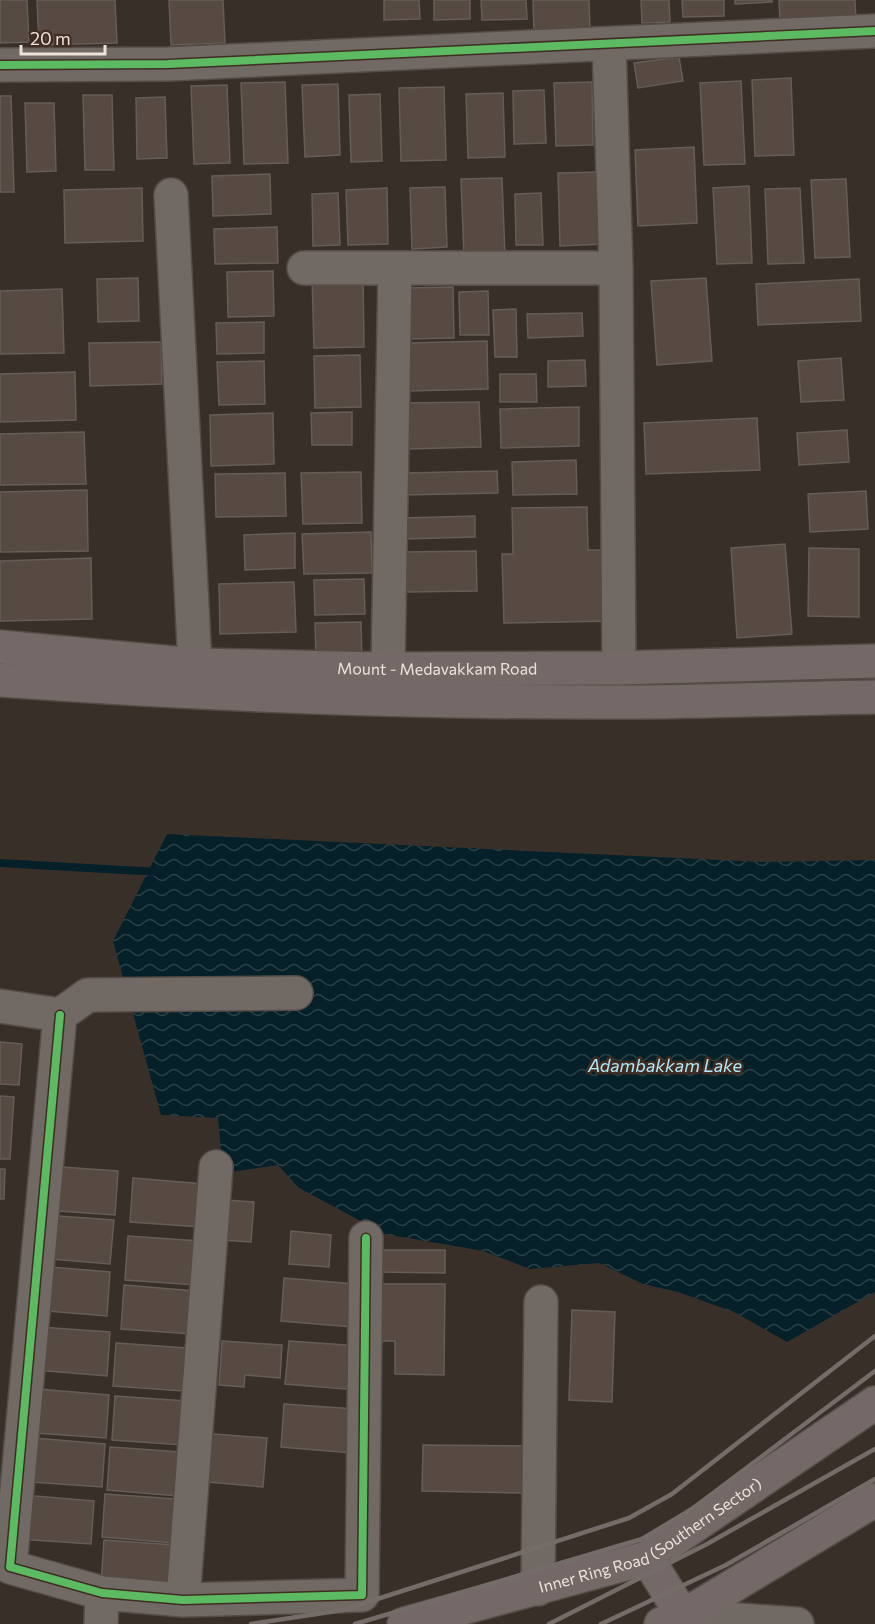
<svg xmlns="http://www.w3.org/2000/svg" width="875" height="1624" font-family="Commissioner,sans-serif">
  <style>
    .water { fill: url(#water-waves) }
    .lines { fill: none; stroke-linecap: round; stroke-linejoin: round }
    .stream { stroke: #052029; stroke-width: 8 }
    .building { fill: #574a42; stroke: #665d58; stroke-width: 1.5 }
    .minor-casing { stroke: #554c47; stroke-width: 36 }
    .major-casing { stroke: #554c47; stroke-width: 36 }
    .minor { stroke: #716964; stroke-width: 33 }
    .major { stroke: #746967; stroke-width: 33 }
    .rail { stroke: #746c68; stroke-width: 4.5 }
    .cycleway-casing { stroke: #402d22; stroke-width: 11 }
    .cycleway { stroke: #5cba63; stroke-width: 8 }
    .labels { text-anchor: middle; stroke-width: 5; stroke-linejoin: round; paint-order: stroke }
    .street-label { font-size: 16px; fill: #eee2da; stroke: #402d22 }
    .water-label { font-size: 18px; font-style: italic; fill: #b1e8fc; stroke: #402d22 }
  </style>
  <defs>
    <pattern id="water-waves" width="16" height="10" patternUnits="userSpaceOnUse" patternTransform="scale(1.5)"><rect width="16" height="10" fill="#052029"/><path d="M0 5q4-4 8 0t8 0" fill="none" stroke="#2a4047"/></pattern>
  </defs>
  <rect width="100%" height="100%" fill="#392f29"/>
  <path class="water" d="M167,834L763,862L875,860V1292L787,1342L734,1312L678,1292L643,1284L599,1263L530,1269L483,1251L385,1234L299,1188L278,1165L223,1173L218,1118L161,1115L113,941Z"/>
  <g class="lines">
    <path class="stream" d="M0,863L158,872"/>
  </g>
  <path class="building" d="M0,0H27L29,42L0,43Z
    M37,0H115L117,43L39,45Z
    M169,0H223L225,43L171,45Z
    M384,0H419L420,19L384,20Z
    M434,0H470V19L434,20Z
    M481,0H526L527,19L482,20Z
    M533,0H589L590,30L534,32Z
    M641,0H669L670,22L642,23Z
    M682,0H724V16L683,17Z
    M735,0H772V2L735,4Z
    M779,0H855L856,20L780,22Z
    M679,57L683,81L638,88L634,63Z
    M791,78L794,155L755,156L752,80Z
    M741,81L745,164L704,165L700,83Z
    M285,82L288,163L244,164L241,83Z
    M592,82L593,145L556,146L554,83Z
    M338,84L340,155L305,157L302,85Z
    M227,85L230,163L194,164L191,86Z
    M444,87L446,160L401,161L399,88Z
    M544,90L546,143L514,144L513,91Z
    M503,93L505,157L468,158L466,94Z
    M380,94L382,161L351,162L349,95Z
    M83,95H112L114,170H85Z
    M0,96H11L14,192H0Z
    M165,97L167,158L137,159L136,98Z
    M25,103H54L56,171L27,172Z
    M694,147L697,223L638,226L635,150Z
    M602,172L605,244L560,246L558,173Z
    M270,174L271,214L213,216L212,176Z
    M502,178L505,256L464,258L461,179Z
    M846,179L850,257L815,258L811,180Z
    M749,186L752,263L717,264L713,188Z
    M445,187L447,247L412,249L410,188Z
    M142,188L143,241L65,243L64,190Z
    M387,188L388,244L348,245L346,190Z
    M800,188L804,263L768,264L765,189Z
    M338,193L340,245L313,246L312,194Z
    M541,193L543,245H516L515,194Z
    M277,227L278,263L215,264L214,229Z
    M273,271L274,316L228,317L227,272Z
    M363,273L364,347L314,348L312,274Z
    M138,278L139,321L98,322L97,279Z
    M706,278L712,361L657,365L651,281Z
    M859,279L861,321L758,325L756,284Z
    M453,287L454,338L407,339L406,288Z
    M62,289L64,353L0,354V291Z
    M488,291L489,335H460L459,292Z
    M516,309L517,357H495L493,310Z
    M582,313L583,336L528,338L527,314Z
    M264,322V353L217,354L216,323Z
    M487,341L488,389L408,391L406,343Z
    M161,342L162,384L90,386L89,343Z
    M360,355L361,407L315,408L314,356Z
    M841,358L844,400L801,402L798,361Z
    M585,360L586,386L548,387V361Z
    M264,361L265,404L219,405L217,362Z
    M75,372L76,420L0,422V374Z
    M500,374H536L537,402H500Z
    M479,402L481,447L406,449L405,403Z
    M579,407V446L501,448L500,409Z
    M352,412V445H312L311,413Z
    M273,413L274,464L211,466L210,415Z
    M757,418L760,470L646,474L644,423Z
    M847,430L849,462L799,465L797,433Z
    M84,432L86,484L0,485V434Z
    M576,460L577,494L513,495L512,462Z
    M497,471L498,493L404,495V473Z
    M361,472L362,523L303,524L301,473Z
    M285,473L286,516L216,517L215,474Z
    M87,490L88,551L0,552V492Z
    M866,491L868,529L810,532L808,494Z
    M587,507L588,550H612L613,621L504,623L502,554H513L512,508Z
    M475,516V537L404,539L403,518Z
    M371,532L372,573L304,574L302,534Z
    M295,533V568L245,570L244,535Z
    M785,544L792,634L737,638L731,548Z
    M809,548L859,549V617L808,616Z
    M476,551L477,591L406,592L405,552Z
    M91,558L92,619L0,621V561Z
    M364,579L365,614L315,615L314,580Z
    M294,582L296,632L220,634L219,584Z
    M361,622L362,661L316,662L315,623Z
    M0,1042L22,1044L19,1085L0,1084Z
    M0,1096L14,1097L10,1159H0Z
    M47,1166L118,1171L115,1215L44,1210Z
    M0,1169H5L4,1199H0Z
    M133,1178L204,1184L201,1227L130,1222Z
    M225,1200L254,1202L251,1242L222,1240Z
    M43,1215L114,1220L110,1264L39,1258Z
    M291,1231L331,1235L329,1267L289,1264Z
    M128,1236L199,1241L196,1285L125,1280Z
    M379,1250H445V1273L379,1272Z
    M39,1266L110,1272L107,1316L36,1310Z
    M284,1278L355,1284L352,1327L281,1321Z
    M374,1284H445L444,1375L395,1374V1341H373Z
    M124,1285L195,1291L192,1334L121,1329Z
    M572,1310L615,1312L612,1402L569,1400Z
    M39,1327L110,1332L107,1376L36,1370Z
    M222,1341L282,1345L280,1378L245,1375L244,1387L219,1385Z
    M289,1341L360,1346L357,1390L285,1384Z
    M116,1343L187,1348L184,1391L113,1386Z
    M38,1389L109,1395L106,1438L35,1433Z
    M115,1396L186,1401L183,1445L112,1440Z
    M284,1404L355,1409L352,1453L281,1447Z
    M201,1433L267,1438L263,1487L197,1481Z
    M34,1438L105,1444L102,1487L31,1482Z
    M423,1445L525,1446L524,1493L422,1491Z
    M110,1447L181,1452L178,1496L107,1490Z
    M105,1494L176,1499L173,1543L102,1537Z
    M23,1495L94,1501L91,1544L19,1539Z
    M104,1540L175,1545L172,1589L101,1584Z"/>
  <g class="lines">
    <g class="minor-casing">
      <path id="minor" d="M609,44L616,268L619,668
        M0,65L168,64L875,31
        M171,195L195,665
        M304,268H616
        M388,669L395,269
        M0,1006L60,1015L88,995L296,993
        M60,1015L10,1567L102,1593L183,1600L362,1595L366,1238
        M538,1589L541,1302
        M183,1600L216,1167
        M683,1616L797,1624
        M101,1624L102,1593"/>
    </g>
    <g class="major-casing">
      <g id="major">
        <path id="s1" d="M0,647L195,665L388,669L619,668L875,661"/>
        <path d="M0,680C208,695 417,703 626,702C709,702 792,698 875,697"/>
        <path d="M647,1558L683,1616"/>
        <path id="s2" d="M404,1624L647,1558L875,1403"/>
        <path d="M661,1624L683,1616L875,1500"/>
      </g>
    </g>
    <use href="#minor" class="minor"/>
    <use href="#major" class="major"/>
    <path class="rail" d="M251,1624L343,1610L629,1518L672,1494L875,1336
      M355,1624L642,1539L692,1509L875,1371
      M549,1624L707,1544L875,1449
      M601,1624L726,1565L875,1479"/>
    <g class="cycleway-casing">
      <path id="cycleway" d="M0,65L168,64L875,31
        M60,1015L10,1567L102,1593L183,1600L362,1595L366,1238"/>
    </g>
    <use href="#cycleway" class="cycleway"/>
  </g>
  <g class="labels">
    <g class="street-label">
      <text dy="6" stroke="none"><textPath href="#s1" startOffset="438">Mount - Medavakkam Road</textPath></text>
      <text dy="6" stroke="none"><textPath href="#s2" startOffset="264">Inner Ring Road (Southern Sector)</textPath></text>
    </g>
    <g class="water-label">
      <text x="665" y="1072">Adambakkam Lake</text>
    </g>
  </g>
  <path d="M21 45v9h84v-9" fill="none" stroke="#eee2da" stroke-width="3"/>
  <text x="30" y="45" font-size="18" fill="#eee2da" stroke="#402d22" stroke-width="4.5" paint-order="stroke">20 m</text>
</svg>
